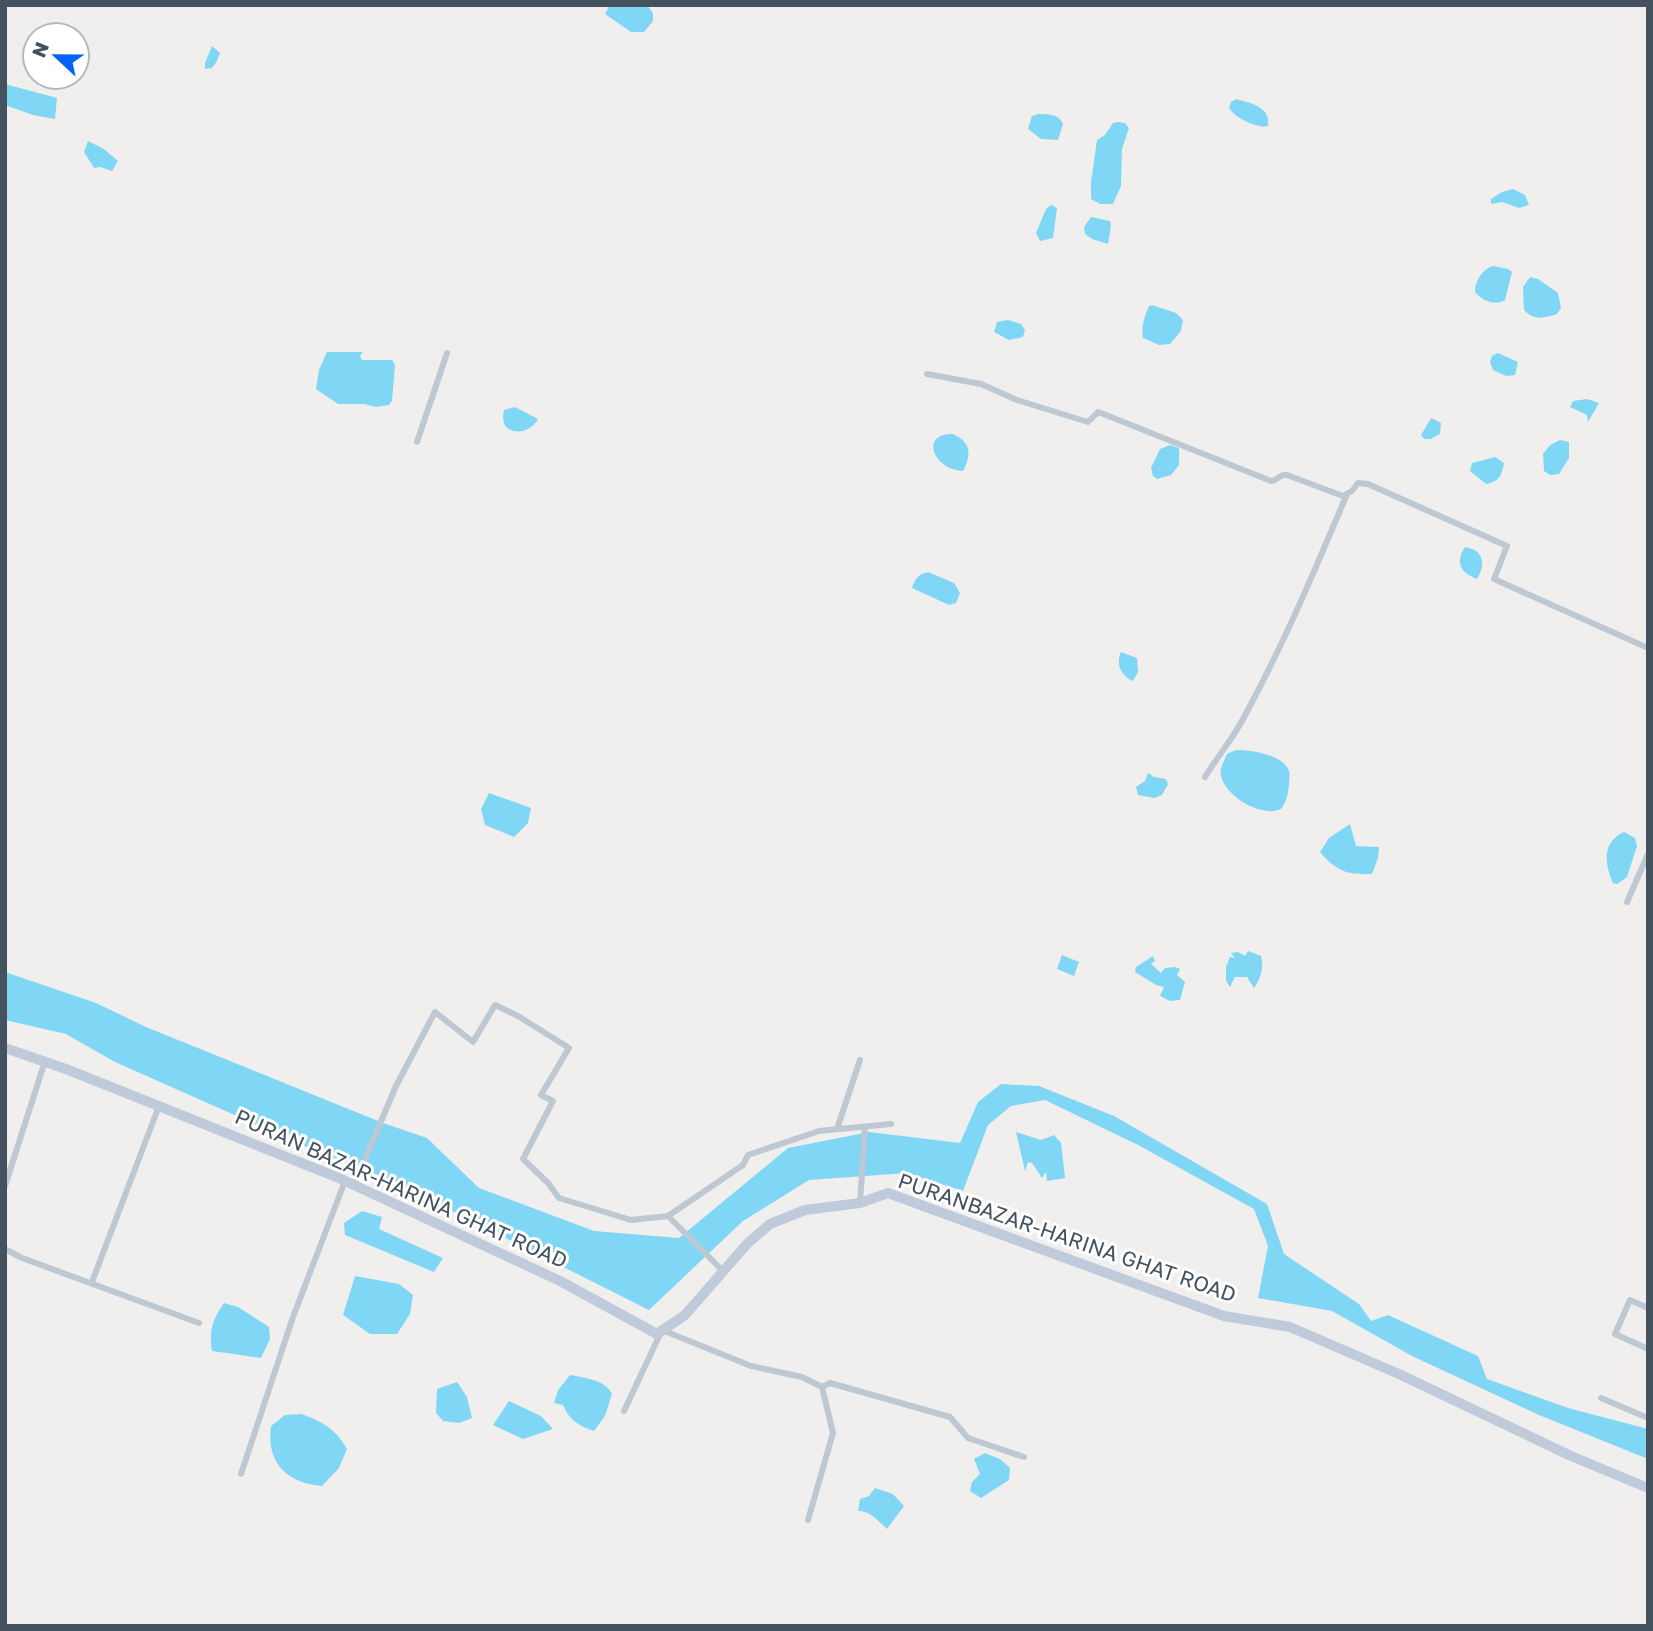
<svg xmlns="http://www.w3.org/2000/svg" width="1653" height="1631" font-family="'Golos Text',sans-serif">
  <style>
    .water { fill: #80d7f5 }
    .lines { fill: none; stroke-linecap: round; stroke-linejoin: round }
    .minor { stroke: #bdc8d2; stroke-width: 6 }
    .secondary { stroke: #bfcada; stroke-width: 10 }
    .labels { text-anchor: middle; stroke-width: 6; stroke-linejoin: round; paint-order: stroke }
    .street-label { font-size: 21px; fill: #44515e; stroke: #fff }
  </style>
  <rect width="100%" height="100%" fill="#f1eeee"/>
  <path class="water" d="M610,5H647L653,13V21L644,32H631L605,14Z
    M212,46L220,53L217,61L212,68L205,69V63Z
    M5,84L57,98L55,119L33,115L5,105Z
    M1236,99C1251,103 1271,107 1268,126C1258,129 1235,118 1229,108L1231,102Z
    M1038,114C1048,114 1059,114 1063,124L1058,140L1041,139L1028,129L1032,116Z
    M1118,122L1125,123L1129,128L1122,149L1121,186L1113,204H1100L1091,199V182L1097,140L1105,135L1113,123Z
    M88,141L104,149L118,161L112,171L100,167L94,168L84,152Z
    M1513,189L1525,195L1529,205L1519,208L1502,202L1491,204V199L1502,192Z
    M1051,205L1057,208L1053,238L1040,241L1036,233L1046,209Z
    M1091,217L1110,221L1111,226L1108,244L1092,239L1085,234L1084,227Z
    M1493,266L1508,269L1512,272L1505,300C1495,306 1482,301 1475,292C1475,281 1482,269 1493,266Z
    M1530,277L1538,279L1558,293L1561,308L1557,314C1544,318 1534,321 1524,310L1523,287Z
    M1152,305L1176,313L1183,320L1181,331L1170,344L1159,345L1143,338C1141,327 1144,317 1149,306Z
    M1008,320L1021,324L1025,330L1023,337L1009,340L994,332L997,322Z
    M327,352H363L360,356L362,360H392L395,365L392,401L389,405L376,407L364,404H338L316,389L319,370Z
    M1498,353L1518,362L1515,375L1506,376L1493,370L1490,362L1492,356Z
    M1587,399L1599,403L1588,422L1587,415L1570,407L1573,401Z
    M515,407L538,419C529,437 497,437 504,410Z
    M1431,418L1441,423L1440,434L1431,439H1424L1421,435Z
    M953,434C971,442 972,454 963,471C933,470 919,433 953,434Z
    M1560,440L1569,442V458L1559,474L1550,475L1544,471L1543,454L1550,445Z
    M1170,445L1179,448V465L1171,475L1157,479L1153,476L1151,468L1160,449Z
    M1495,457L1504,463C1502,475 1499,482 1486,484L1470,471L1472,463Z
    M1465,547C1484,550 1486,564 1477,579C1460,573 1455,562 1465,547Z
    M928,572L954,583L960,593L956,603L949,605L912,588C915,579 918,574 928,572Z
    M1121,652L1137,658L1138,672L1133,681C1122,676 1115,665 1121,652Z
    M1236,750C1251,750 1278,754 1287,767C1291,772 1289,778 1289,784C1288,794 1287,801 1281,809C1262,818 1226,797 1221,776C1219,770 1224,761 1227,754Z
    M1148,773L1154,777L1166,779L1168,784L1162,795L1154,798L1138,795L1136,787L1145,781Z
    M489,793L531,808L528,823L514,837L485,825L481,809Z
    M1350,824L1356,846L1379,847L1378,858L1372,874C1347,875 1336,871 1320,852L1329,838Z
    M1624,832L1635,838L1637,846L1627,877L1617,884L1613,883C1604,863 1602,842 1624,832Z
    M1248,951L1261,956C1264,968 1261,978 1254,988L1247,977H1235L1230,987L1226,981V967L1230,957L1235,958L1231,953L1238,952L1245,956Z
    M1062,955L1079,962L1074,976L1057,969Z
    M1153,956L1155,961L1151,964L1161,973L1165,968L1175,967L1180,969L1177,975L1185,982L1180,1000L1170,1001L1160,996L1164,987L1156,985L1135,972L1136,967Z
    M5,972L96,1003L146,1027L383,1123L427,1138L479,1188L594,1231L679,1238L788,1148L869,1132L960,1143L978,1102L1001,1084L1039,1086L1114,1116L1267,1204L1284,1254L1359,1304L1371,1321L1388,1315L1478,1356L1487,1379L1568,1408L1648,1429V1459L1539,1415L1412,1356L1332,1311L1258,1298L1268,1246L1254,1209L1138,1145L1045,1100L1011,1106L988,1125L963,1191L907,1173L809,1180L743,1221L649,1310L386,1178L318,1152L115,1062L66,1034L5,1020Z
    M1016,1132L1041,1140L1054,1135L1061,1143L1065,1178L1047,1181L1046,1172L1042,1178L1032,1163L1028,1162L1025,1171Z
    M362,1211L382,1217L379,1229L443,1258L434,1272L345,1235L344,1223Z
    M355,1276L399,1284L413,1295L410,1314L397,1334H370L343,1315Z
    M224,1303L238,1307L269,1327L270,1339L261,1358L212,1351C209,1331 212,1320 224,1303Z
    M570,1375C584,1378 605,1379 612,1394L605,1416L594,1431C579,1426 569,1420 563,1405L554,1403L558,1390Z
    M457,1382L467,1397L472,1418L459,1423L443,1421L436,1413L437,1389Z
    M509,1401L541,1416L553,1429L523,1439L493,1425Z
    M301,1414C322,1421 336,1429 347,1449L339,1468L322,1486C286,1483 266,1462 271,1426L285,1415Z
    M985,1453L1000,1459L1010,1468L1009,1480L981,1498L970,1491L972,1482L980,1474L974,1459Z
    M875,1488L893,1494L904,1506L887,1529C879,1522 870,1510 858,1511L860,1499L869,1496Z"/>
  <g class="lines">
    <path class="minor" d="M927,374L981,384L1017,400L1088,422L1098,412L1101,413L1271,481C1278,481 1280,473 1287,475L1343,496L1352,491L1358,483L1368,484L1507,546L1494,579L1648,648
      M417,442L447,353
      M1205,777C1217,757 1232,740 1243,719C1283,646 1315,570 1347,494
      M1627,902L1648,854
      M837,1129L860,1060
      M354,1185L396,1086L435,1012L473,1042L495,1005L518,1016L569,1048L541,1095L553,1101L523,1159L548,1183L559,1198L631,1220L668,1216L743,1165L748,1155L819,1131L891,1124
      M5,1186L45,1061
      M860,1203L865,1127
      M668,1216L724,1272
      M5,1249L22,1258L199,1323
      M92,1282L159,1106
      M1648,1308L1630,1300L1615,1334L1648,1349
      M1601,1398L1648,1418
      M624,1411L662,1330L751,1366L802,1377L822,1387L830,1383L950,1417L968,1438L1024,1457
      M241,1474L293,1317L345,1181
      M808,1520L833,1433L822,1387"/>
    <path class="secondary" d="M5,1048L66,1069L339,1178L560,1281L657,1334L685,1315L747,1244L770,1224L805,1210L860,1203L888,1193L1224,1316L1290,1327L1399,1374L1571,1456L1648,1488"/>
  </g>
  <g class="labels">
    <g class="street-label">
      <text transform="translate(401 1189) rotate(24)" y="7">PURAN BAZAR-HARINA GHAT ROAD</text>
      <text transform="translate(1067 1238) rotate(19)" y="7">PURANBAZAR-HARINA GHAT ROAD</text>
    </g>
  </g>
  <rect width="1653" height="1631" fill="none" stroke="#44515e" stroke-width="14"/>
  <g transform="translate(56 56) rotate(292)"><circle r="33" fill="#ffffff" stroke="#b4b9bf" stroke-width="2"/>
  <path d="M0-5L12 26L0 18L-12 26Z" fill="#0662f4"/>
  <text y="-10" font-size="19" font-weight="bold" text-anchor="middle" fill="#44515e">N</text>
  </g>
</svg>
